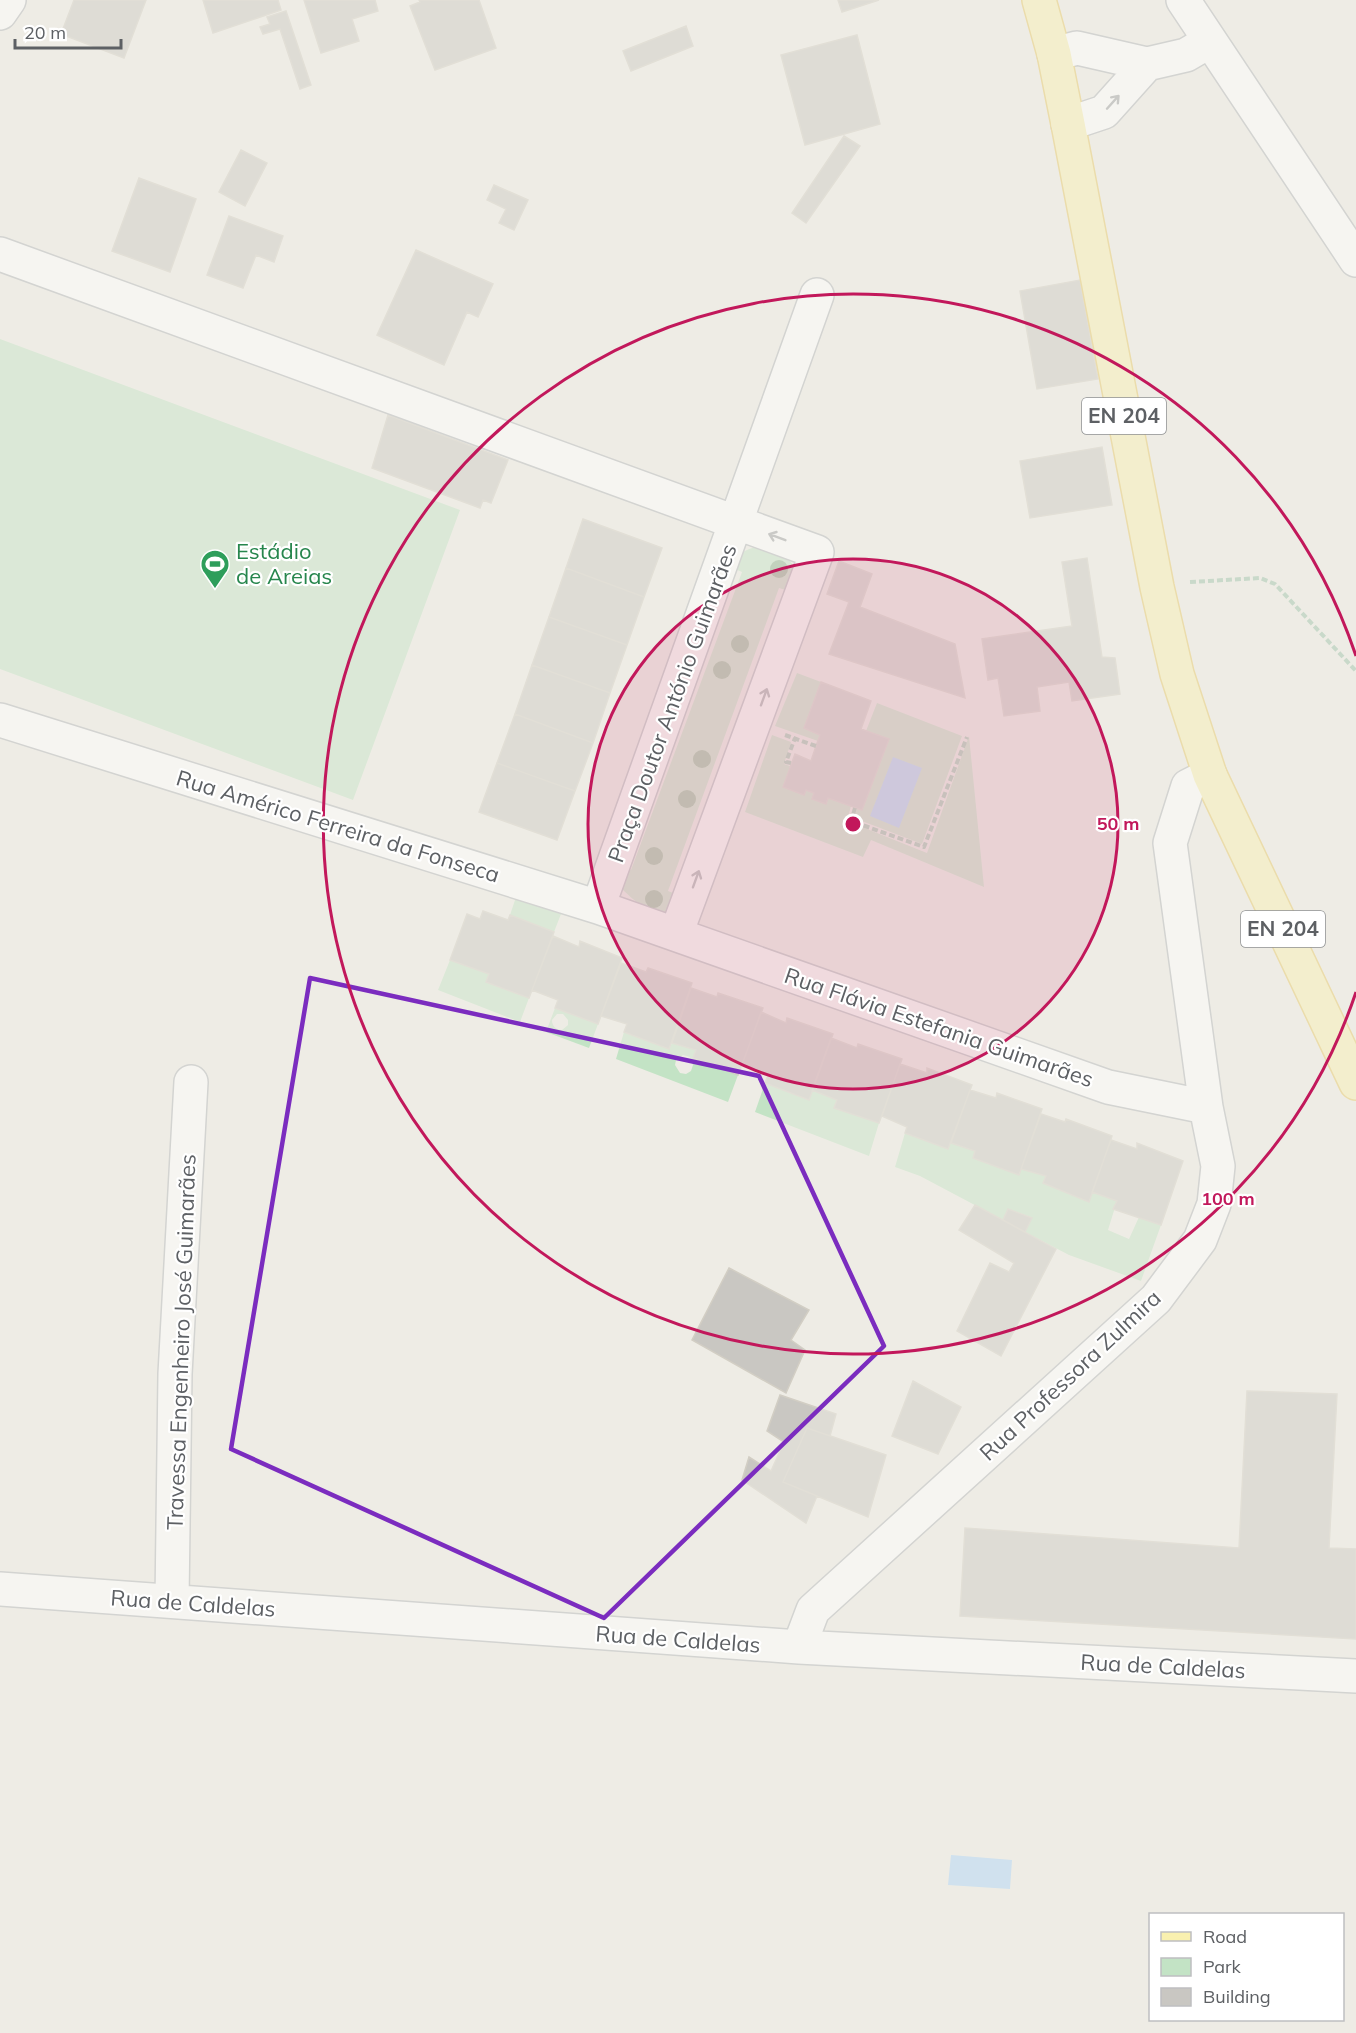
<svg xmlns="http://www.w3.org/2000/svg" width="1356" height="2033" font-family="Mulish,sans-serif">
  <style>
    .green { fill: #c3e3c5; fill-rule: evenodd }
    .water { fill: #aad3f8 }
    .building { fill: #c9c7c2; stroke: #d2cec4; stroke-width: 1.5 }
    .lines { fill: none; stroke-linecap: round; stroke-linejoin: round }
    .minor-casing { stroke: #b2b5b9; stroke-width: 36 }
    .primary-casing { stroke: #e6c865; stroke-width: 36 }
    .path { stroke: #9bc1a8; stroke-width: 4; stroke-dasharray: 6 3; stroke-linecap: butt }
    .minor { stroke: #fff; stroke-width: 33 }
    .primary { stroke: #f9f0af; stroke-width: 33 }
    .tree { fill: #8cb28c }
    .oneway { stroke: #9ea0a2 }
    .marked { fill: none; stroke: #7b2cbf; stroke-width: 4.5; stroke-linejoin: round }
    .ring { fill: none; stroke: #c2185b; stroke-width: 3 }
    .labels { text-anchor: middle; stroke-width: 4.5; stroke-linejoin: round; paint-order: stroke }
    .shield { fill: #fff; stroke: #8e9092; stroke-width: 1.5 }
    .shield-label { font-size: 21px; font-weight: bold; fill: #5d6064 }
    .leisure-label { font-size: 22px; fill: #27864d; stroke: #fff; text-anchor: start }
    .street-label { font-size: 22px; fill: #5d6064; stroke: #fff }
    .centre { fill: #c2185b; stroke: #fff; stroke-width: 3 }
    .ring-label { font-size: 18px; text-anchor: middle; font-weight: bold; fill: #c2185b; stroke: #fff; stroke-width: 4.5; stroke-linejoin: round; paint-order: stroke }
  </style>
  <rect width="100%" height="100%" fill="#eeece5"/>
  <path class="green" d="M0,339L460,510L353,800L0,669Z
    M762,546C777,550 797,559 796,578C796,582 793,588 792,592L779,588L668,891L681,896C677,900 673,908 668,911C654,920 630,897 621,888V867L631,870L742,572L733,568C736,553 747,548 762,546Z
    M797,673L821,682L804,728L820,735L818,741L775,726Z
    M877,703L962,736L922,844L854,818L857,809L862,810L889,739L866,731Z
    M772,735L791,742L784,764L790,766L783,787L804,795L806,790L814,793L826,804L828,798L851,806L847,821L927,853L969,736L984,887L871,840L863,857L745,812Z
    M516,897L561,914L554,932L510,915Z
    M450,960L489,974L486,982L529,998L520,1022L438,990Z
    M555,1008L598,1024L589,1048L546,1032ZM557,1014H563L568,1020V1025L562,1030C556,1030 552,1026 552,1020Z
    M624,1032L669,1049L672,1043L696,1050L694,1058L738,1075L728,1102L616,1059ZM683,1055L690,1057L693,1065L691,1071L686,1074L680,1073L675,1065L676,1060Z
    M765,1083L808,1100L812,1090L837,1100L834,1108L879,1123L869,1156L755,1112Z
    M905,1133L948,1148L951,1143L975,1151L974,1158L1019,1174L1021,1169L1046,1176L1043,1183L1088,1201L1092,1192L1117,1201L1108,1230L1129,1239L1139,1217L1161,1225L1141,1281L1069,1255L1025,1232L1031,1217L1008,1209L1003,1220L920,1176L895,1167Z"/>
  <path class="water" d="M893,757L922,768L899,828L870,816Z
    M951,1855L1012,1860L1010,1889L948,1885Z"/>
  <path class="building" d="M74,0H146L124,58L61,34Z
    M203,0H278L281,10L213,33Z
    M304,0H375L378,11L352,19L359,41L321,53Z
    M419,0H479L496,48L435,70L410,6L420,2Z
    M838,0H879L842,12Z
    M286,11L311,85L300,89L280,29L263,34L260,27L270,24L267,17Z
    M686,26L693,46L631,71L623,51Z
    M857,35L880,124L805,145L781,55Z
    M844,136L860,146L806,223L792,213Z
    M241,150L267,163L245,206L219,192Z
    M139,178L196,199L170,272L112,251Z
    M494,185L528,200L514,230L499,223L506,209L487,200Z
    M229,216L283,236L274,262L256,255L243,288L207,275Z
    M416,250L493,284L478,317L467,312L444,365L377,335Z
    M1080,280L1098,379L1037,389L1020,291Z
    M388,415L508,460L491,503L483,500L480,508L372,468Z
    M1102,447L1112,505L1030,518L1020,461Z
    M583,519L662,548L644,597L566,568Z
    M1087,558L1102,657L1115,658L1120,694L1072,701L1069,682L1037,687L1040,711L1004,716L998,678L988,680L982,639L1072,626L1062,562Z
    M839,561L872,574L860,607L955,644L965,698L829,654L849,602L827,594Z
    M566,568L644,597L627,645L549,617Z
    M549,617L627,645L610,693L532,665Z
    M532,665L610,693L593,743L515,714Z
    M821,682L871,701L861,729L889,739L862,810L828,798L826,804L812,799L814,793L806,790L804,795L783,787L795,754L811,761L816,746L820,735L804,728Z
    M515,714L593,743L575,791L497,763Z
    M497,763L575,791L557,840L479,812Z
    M483,911L508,920L510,915L554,932L529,998L486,982L489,974L450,960L467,914L480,919Z
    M553,936L579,947L580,941L622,958L598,1024L555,1008L558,1000L532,990Z
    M621,963L646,972L648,968L692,983L669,1049L624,1032L627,1024L601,1016Z
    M691,988L717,997L718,993L763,1008L738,1075L693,1058L696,1050L672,1043Z
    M761,1012L786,1023L787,1018L833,1034L809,1100L765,1083L768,1075L742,1065Z
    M831,1038L857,1048L858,1044L902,1059L879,1123L834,1108L837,1100L812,1090Z
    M900,1064L927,1073V1068L972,1085L948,1149L905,1133L907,1127L882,1116Z
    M970,1090L996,1098L997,1093L1042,1109L1019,1175L973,1158L975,1151L951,1143Z
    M1041,1114L1065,1122L1066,1119L1112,1136L1089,1202L1043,1183L1046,1176L1021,1169Z
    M1111,1140L1137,1149V1143L1183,1161L1161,1225L1113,1209L1117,1201L1092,1192Z
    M975,1205L1056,1249L1001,1356L957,1331L990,1263L1009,1272L1014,1263L959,1230Z
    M1008,1209L1032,1218L1025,1232L1003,1220Z
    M729,1268L809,1310L791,1340L805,1350L786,1393L692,1340Z
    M913,1381L961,1407L938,1454L892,1436Z
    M1247,1391L1337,1394L1329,1548L1356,1549V1639L960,1616L965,1528L1239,1548Z
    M780,1395L836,1414L830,1436L807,1428L783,1482L817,1496L806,1523L742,1480L749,1457L771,1471L784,1442L767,1431Z
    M807,1428L886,1455L868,1517L783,1482Z"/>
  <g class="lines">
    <g class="minor-casing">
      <path id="minor" d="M1183,0L1356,260
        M0,13L9,0
        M1054,54L1077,48L1147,64L1186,55L1210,41
        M1068,124L1104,112L1147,64
        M0,254L817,552L676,934
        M0,720L598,907L1108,1087L1206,1107
        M598,907L817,295
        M0,1589L799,1647L1356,1676
        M172,1601L175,1374L191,1082
        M799,1647L813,1610L1156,1299L1200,1240L1214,1204L1218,1166L1206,1107L1170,843L1188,786L1210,775"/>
    </g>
    <g class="primary-casing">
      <path id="primary" d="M1039,0L1054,54L1068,124L1157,587L1177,674L1210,775L1356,1083"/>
    </g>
    <path class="path" d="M1190,582L1260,578L1275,584L1356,671
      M785,735L816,746
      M791,763L786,762L795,738
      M855,808L851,821L924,847L967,737"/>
    <use href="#minor" class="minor"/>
    <use href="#primary" class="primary"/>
  </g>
  <g class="tree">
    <circle cx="779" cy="569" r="9"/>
    <circle cx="740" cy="644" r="9"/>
    <circle cx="722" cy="670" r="9"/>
    <circle cx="702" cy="759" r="9"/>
    <circle cx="687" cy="799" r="9"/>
    <circle cx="654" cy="856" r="9"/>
    <circle cx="654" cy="899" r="9"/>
  </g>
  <defs><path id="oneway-shaft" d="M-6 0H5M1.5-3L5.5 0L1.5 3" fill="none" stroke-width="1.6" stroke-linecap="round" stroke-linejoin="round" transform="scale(1.5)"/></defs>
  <g class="oneway">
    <use href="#oneway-shaft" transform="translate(1113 102) rotate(-48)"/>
    <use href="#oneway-shaft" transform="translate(777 537) rotate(-159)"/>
    <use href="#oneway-shaft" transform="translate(764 697) rotate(-70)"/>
    <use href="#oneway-shaft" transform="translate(696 879) rotate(-70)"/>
  </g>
  <path d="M0 0H1356V2033H0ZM310,978L759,1076L884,1346L604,1618L231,1449Z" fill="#eeece5" fill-opacity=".55" fill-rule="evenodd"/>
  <path class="marked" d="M310,978L759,1076L884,1346L604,1618L231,1449Z"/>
  <circle cx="853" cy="824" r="265" fill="#c2185b" fill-opacity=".12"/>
  <g class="ring">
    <circle cx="853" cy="824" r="265"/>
    <path d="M1356 992A530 530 0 1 1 1356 656"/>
  </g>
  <defs>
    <g id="stadium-pin" transform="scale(1.5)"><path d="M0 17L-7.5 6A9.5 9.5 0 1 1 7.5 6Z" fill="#2e9e5b" stroke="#fff"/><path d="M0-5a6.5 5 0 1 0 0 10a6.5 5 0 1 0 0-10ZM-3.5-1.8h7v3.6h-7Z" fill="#fff"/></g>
  </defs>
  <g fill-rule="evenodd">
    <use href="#stadium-pin" x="215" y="564"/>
  </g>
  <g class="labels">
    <g class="shield">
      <rect x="1082" y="398" width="84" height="36" rx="4.5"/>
      <rect x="1241" y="911" width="84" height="36" rx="4.5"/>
    </g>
    <g class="shield-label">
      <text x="1124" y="423">EN 204</text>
      <text x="1283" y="936">EN 204</text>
    </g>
    <g class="leisure-label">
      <text x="236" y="559">Estádio<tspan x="236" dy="25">de Areias</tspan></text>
    </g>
    <g class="street-label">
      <text transform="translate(672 703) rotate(-70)" y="8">Praça Doutor António Guimarães</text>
      <text transform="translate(338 826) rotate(17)" y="8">Rua Américo Ferreira da Fonseca</text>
      <text transform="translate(939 1027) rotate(19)" y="8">Rua Flávia Estefania Guimarães</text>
      <text transform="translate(181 1342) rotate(-88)" y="8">Travessa Engenheiro José Guimarães</text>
      <text transform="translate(1070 1375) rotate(-43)" y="8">Rua Professora Zulmira</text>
      <text transform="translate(193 1603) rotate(4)" y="8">Rua de Caldelas</text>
      <text transform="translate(678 1639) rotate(4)" y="8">Rua de Caldelas</text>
      <text transform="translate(1163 1666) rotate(3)" y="8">Rua de Caldelas</text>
    </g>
  </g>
  <circle cx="853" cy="824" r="9" class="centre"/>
  <g class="ring-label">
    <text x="1118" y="830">50 m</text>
    <text x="1228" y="1205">100 m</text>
  </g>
  <rect x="1149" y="1913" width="195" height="108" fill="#ffffff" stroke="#bebfc1" stroke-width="1.5"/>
  <rect x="1161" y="1932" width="30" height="9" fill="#f9f0af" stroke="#bebfc1" stroke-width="1.5"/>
  <text x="1203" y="1943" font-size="18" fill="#5d6064">Road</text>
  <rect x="1161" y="1958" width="30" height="18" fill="#c3e3c5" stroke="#bebfc1" stroke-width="1.5"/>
  <text x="1203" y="1973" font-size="18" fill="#5d6064">Park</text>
  <rect x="1161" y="1988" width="30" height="18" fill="#c9c7c2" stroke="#bebfc1" stroke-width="1.5"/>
  <text x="1203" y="2003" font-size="18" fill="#5d6064">Building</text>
  <path d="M15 39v9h106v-9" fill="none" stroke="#5d6064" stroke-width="3"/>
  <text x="24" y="39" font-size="18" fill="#5d6064" stroke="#ffffff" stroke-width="4.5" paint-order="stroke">20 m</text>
</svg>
